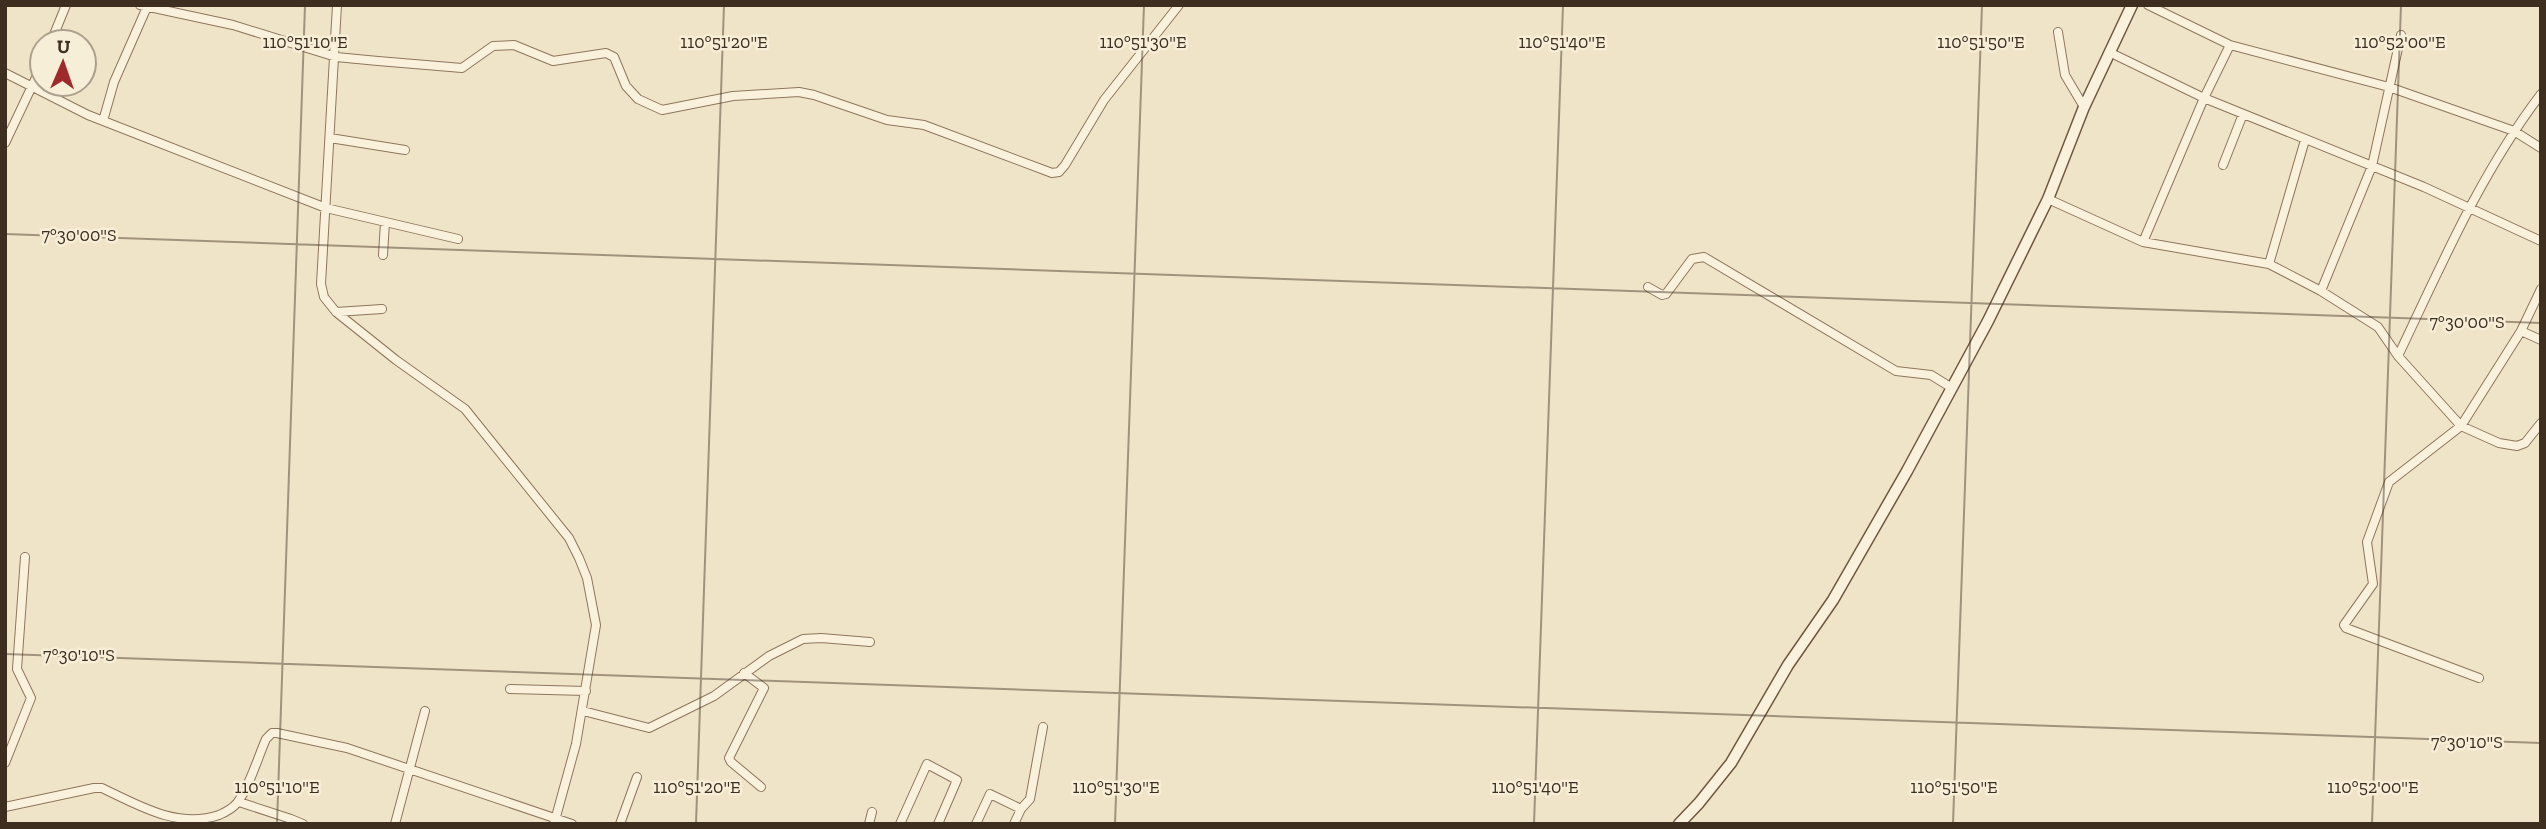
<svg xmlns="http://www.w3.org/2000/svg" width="2546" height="829" font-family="'Zilla Slab',serif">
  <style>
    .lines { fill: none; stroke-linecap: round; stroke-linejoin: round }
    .minor-casing { stroke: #8d765c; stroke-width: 10 }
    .secondary-casing { stroke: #6f573f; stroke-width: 13 }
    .minor { stroke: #faf1dc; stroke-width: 8 }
    .secondary { stroke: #faf1dc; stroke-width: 10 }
    .ticks { fill: none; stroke: #3d2e20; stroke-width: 2; stroke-opacity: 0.45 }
    .ticks-label { font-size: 18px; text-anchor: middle; fill: #3d2e20; stroke: #f7eed8; stroke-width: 5; stroke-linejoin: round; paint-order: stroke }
  </style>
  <rect width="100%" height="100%" fill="#f0e4c8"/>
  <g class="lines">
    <g class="minor-casing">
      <path id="minor" d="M140,5L233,25L336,57L378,61L462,68L493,46L514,45L553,61L606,53L614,57L626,86L638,99L662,110L733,96L799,92L814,95L887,120L924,125L1052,173L1059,172L1065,165L1104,100L1179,5
        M337,5L321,284L324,297L336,312L396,360L465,409L569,538L579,558L587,578L596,625L576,744L554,824
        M2148,5L2230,45L2389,87L2514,131L2541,148
        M2058,32L2065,75L2084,107
        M51,42L66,5
        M2109,52L2204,98L2424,187L2541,241
        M5,73L88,115L326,208L458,239
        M103,121L114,82L147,7
        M330,138L405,150
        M5,143L42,65
        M2223,165L2243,114
        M2048,199L2143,242L2269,264L2321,291L2378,327L2398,356L2461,426L2499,443L2517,446L2525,443L2541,423
        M2143,242L2204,98L2230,45
        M383,255L385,222
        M2269,264L2305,140
        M1648,287L1662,295L1666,294L1692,259L1704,257L1896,371L1931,375L1952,388
        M2321,291L2372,166L2401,35
        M336,312L382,309
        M2521,331L2541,340
        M2398,356C2441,266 2480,174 2541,94
        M744,673L764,688L729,758L731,762L761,787
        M2479,678L2346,628L2344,625L2373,584L2367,542L2389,482L2461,426L2521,331L2541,289
        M510,689L586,691
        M583,711L649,728L714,696L769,656L803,639L821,638L870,642
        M5,763L31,698L17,669L25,557
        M239,802L291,819
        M5,807L94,788H102C138,805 177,829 219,815C226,812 232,809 237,803C249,788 258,757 266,739L272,733H277L347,748L572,824
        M290,824L291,819L303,824
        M395,824L425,711
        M620,824L637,777
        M869,824L872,812
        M900,824L927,764L957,780L938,824
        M976,824L990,794L1021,809
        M1014,824L1021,809L1030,799L1043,727"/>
    </g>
    <g class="secondary-casing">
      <path id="secondary" d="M1679,824L1699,803L1731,763L1788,665L1833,600L1907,471L1988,321L2048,199L2084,107L2132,5"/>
    </g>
    <use href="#minor" class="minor"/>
    <use href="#secondary" class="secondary"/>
  </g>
  <path class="ticks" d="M5,234L2541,323M5,654L2541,743M277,824L305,5M696,824L724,5M1115,824L1144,5M1534,824L1563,5M1953,824L1982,5M2372,824L2401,5"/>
  <g class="ticks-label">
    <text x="305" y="48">110°51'10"E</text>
    <text x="724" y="48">110°51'20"E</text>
    <text x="1143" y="48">110°51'30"E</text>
    <text x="1562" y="48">110°51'40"E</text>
    <text x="1981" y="48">110°51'50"E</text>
    <text x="2400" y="48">110°52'00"E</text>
    <text x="79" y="241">7°30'00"S</text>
    <text x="2467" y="328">7°30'00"S</text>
    <text x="79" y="661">7°30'10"S</text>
    <text x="2467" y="748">7°30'10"S</text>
    <text x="277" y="793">110°51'10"E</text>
    <text x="697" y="793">110°51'20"E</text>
    <text x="1116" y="793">110°51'30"E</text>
    <text x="1535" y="793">110°51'40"E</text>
    <text x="1954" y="793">110°51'50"E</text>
    <text x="2373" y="793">110°52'00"E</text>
  </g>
  <rect width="2546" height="829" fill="none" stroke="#3d2e20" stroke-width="14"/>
  <g transform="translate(63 63) rotate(2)"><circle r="33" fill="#f7eed8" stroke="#ada18e" stroke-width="2"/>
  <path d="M0-5L12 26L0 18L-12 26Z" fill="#9e2a2b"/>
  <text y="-10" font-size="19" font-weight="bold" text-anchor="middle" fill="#3d2e20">U</text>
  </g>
</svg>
